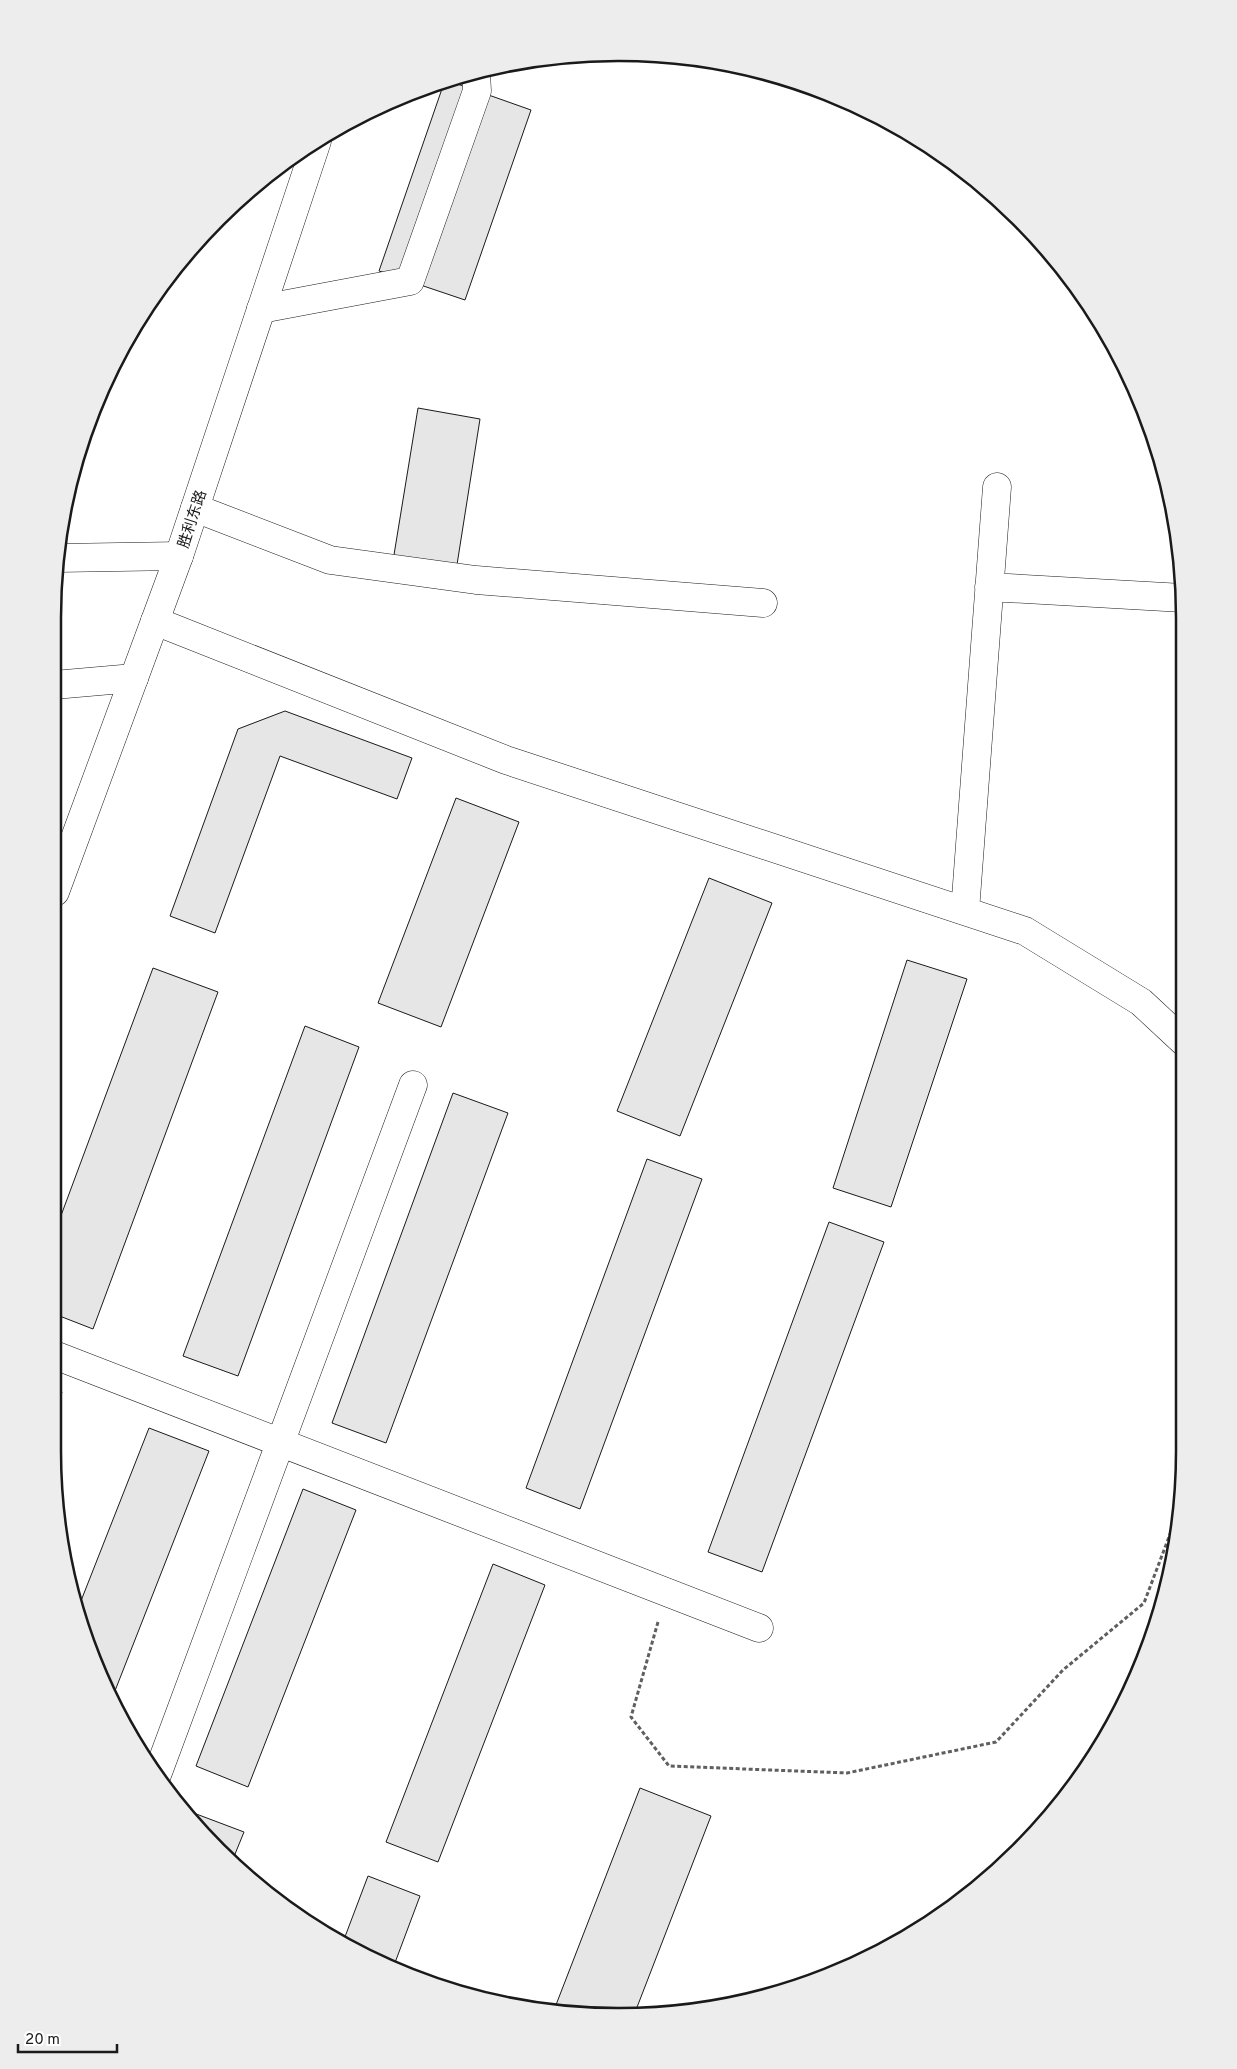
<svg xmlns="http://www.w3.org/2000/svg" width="1237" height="2069" font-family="Overpass,'Noto Sans SC',sans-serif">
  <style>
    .building { fill: #e6e6e6; stroke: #1a1a1a }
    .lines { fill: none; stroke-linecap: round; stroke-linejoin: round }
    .minor-casing { stroke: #1a1a1a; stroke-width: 29 }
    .major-casing { stroke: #1a1a1a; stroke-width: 29 }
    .path { stroke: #5f5f5f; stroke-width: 3; stroke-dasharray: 4 2.5; stroke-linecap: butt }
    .minor { stroke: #fff; stroke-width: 28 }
    .major { stroke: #fff; stroke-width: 28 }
    .labels { text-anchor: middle; stroke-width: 4; stroke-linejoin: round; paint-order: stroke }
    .street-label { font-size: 15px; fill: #1a1a1a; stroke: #fff }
    .rim { fill: none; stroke: #1a1a1a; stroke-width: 2.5 }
  </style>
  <rect width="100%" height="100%" fill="#fff"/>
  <path class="building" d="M449,81L531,110L465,300L379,271L444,83Z
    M418,408L480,419L456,571L393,561Z
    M285,711L412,758L397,799L280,756L215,933L170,916L238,729Z
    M456,798L519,822L441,1027L378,1003Z
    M709,878L772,903L680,1136L617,1111Z
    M907,960L967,979L891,1207L833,1188Z
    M153,968L218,992L93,1329L57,1315L56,1229Z
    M305,1026L359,1047L238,1376L183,1356Z
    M453,1093L508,1113L386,1443L332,1423Z
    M647,1159L702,1179L580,1509L526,1488Z
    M829,1222L884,1242L762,1572L708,1552Z
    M57,1390L62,1392L57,1405Z
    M149,1428L209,1451L111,1701L82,1632L77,1611Z
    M303,1489L356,1510L248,1787L196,1766Z
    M493,1564L545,1585L438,1862L386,1842Z
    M640,1788L711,1816L634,2015L618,2016L554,2010Z
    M191,1812L244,1832L233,1859L190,1815Z
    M368,1876L420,1896L393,1968L368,1958L343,1942Z"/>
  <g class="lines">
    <g class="minor-casing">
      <path id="minor" d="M261,309L410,281L477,91L476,73
        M195,508L330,560L476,580L763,603
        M58,558L179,556
        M989,587L1183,598
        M155,621L506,760L1025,931L1141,1002L1183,1041
        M54,685L134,678
        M965,911L997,487
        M57,1356L759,1628
        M157,1775L413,1085"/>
    </g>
    <g class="major-casing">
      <path id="major" d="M55,892L179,556L317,141"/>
    </g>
    <path class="path" d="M658,1622L631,1717L669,1766L847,1773L996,1742L1063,1670L1144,1603L1172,1529L1183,1477"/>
    <use href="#minor" class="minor"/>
    <use href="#major" class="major"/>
  </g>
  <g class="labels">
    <g class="street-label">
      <text transform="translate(192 519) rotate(-72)" y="5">胜利东路</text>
    </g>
  </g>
  <path d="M0 0H1237V2069H0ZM618 61H619A557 557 0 0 1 1176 618V1451A557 557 0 0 1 619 2008H618A557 557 0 0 1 61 1451V618A557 557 0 0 1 618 61Z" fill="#ededed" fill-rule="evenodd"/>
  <path class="rim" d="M618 61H619A557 557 0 0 1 1176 618V1451A557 557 0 0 1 619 2008H618A557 557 0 0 1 61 1451V618A557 557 0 0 1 618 61Z"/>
  <path d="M18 2044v8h99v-8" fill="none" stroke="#1a1a1a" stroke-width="2.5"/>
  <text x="25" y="2044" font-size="15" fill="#1a1a1a" stroke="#ffffff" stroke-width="4" paint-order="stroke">20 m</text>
</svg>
